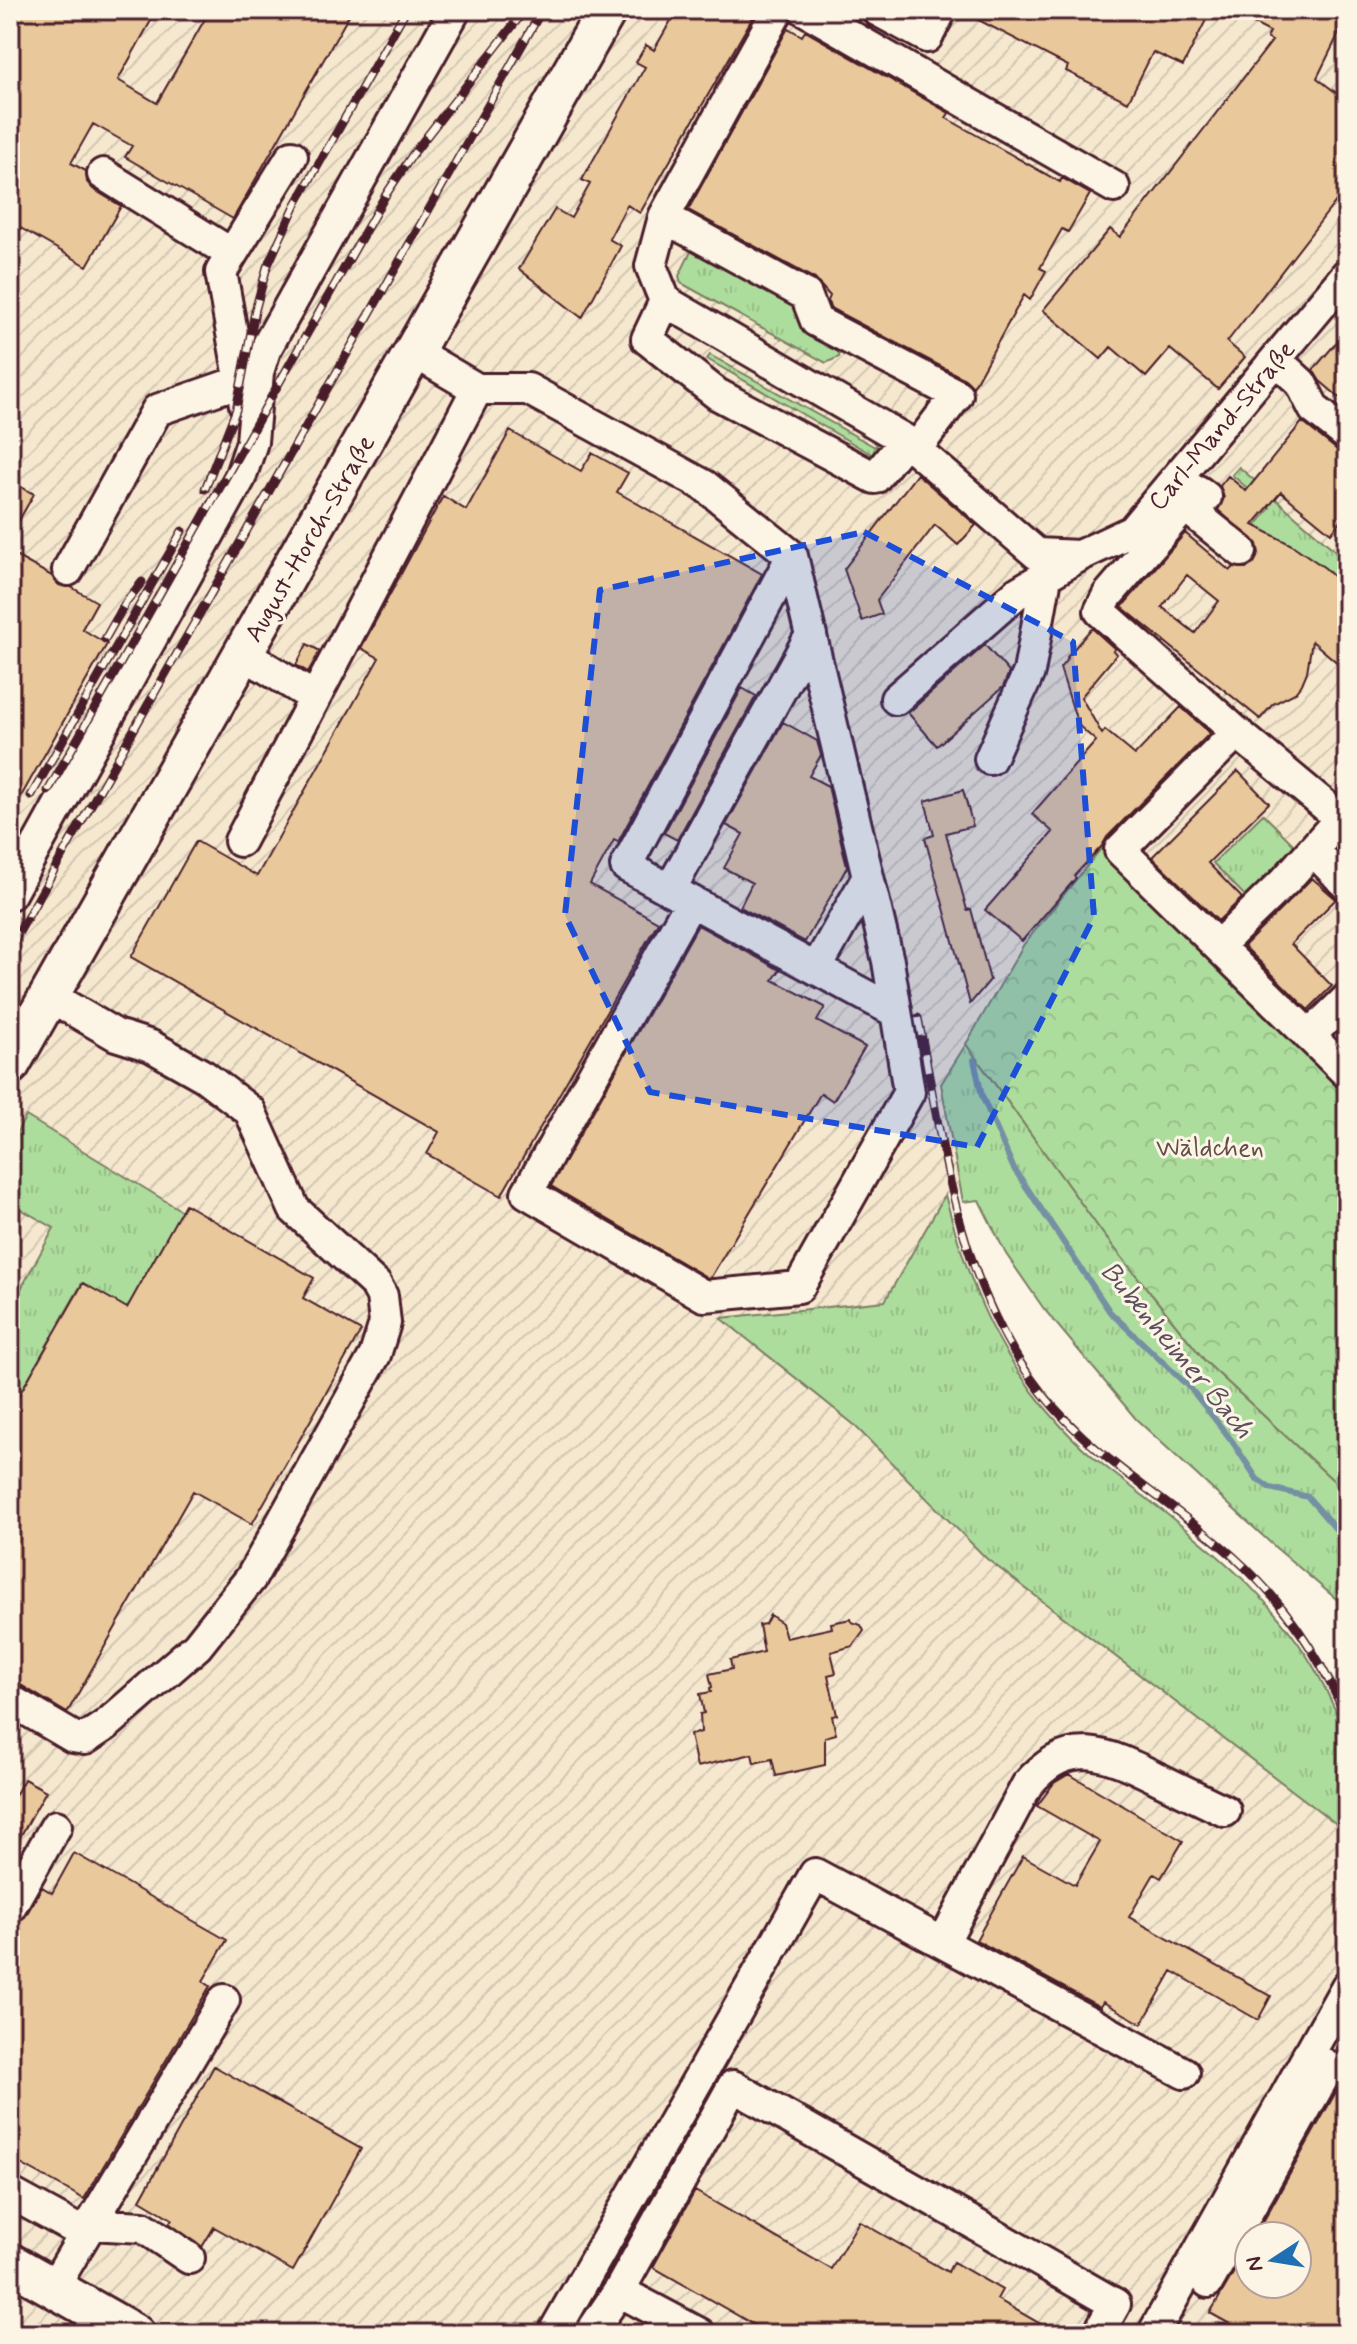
<svg xmlns="http://www.w3.org/2000/svg" width="1357" height="2344" font-family="Mynerve,sans-serif">
  <style>
    .industrial { fill: url(#industrial-furrows); fill-rule: evenodd }
    .grass { fill: url(#grass-tufts); stroke: #7c7e64; stroke-width: 2 }
    .forest { fill: url(#forest-crowns); stroke: #7c7e64; stroke-width: 2 }
    .lines { fill: none; stroke-linecap: round; stroke-linejoin: round }
    .stream { stroke: #7590a3; stroke-width: 6 }
    .building { fill: #e9c89b; stroke: #4a1f2b; stroke-width: 2; fill-rule: evenodd }
    .minor-casing { stroke: #4a1f2b; stroke-width: 36 }
    .major-casing { stroke: #4a1f2b; stroke-width: 44 }
    .minor { stroke: #fcf5e5; stroke-width: 30 }
    .major { stroke: #fcf5e5; stroke-width: 38 }
    .rail-casing { stroke: #4a1f2b; stroke-width: 9 }
    .rail { stroke: #fcf5e5; stroke-width: 6; stroke-dasharray: 18; stroke-linecap: butt }
    .marked { fill: #1d4ed8; fill-opacity: 0.2; stroke: #1d4ed8; stroke-width: 6; stroke-dasharray: 16 10; stroke-linejoin: round }
    .labels { text-anchor: middle; stroke-width: 6; stroke-linejoin: round; paint-order: stroke }
    .street-label { font-size: 26px; fill: #4a1f2b; stroke: #fcf5e5 }
    .park-label { font-size: 26px; fill: #634e48; stroke: #fcf5e5 }
    .water-label { font-size: 28px; font-style: italic; fill: #5c4e5d; stroke: #fcf5e5 }
  </style>
  <defs>
    <pattern id="industrial-furrows" width="10" height="10" patternUnits="userSpaceOnUse" patternTransform="scale(2)"><rect width="10" height="10" fill="#f6e8cf"/><path d="M-1 1l2-2M0 10L10 0M9 11l2-2" fill="none" stroke="#d4c7b2"/></pattern>
    <pattern id="grass-tufts" width="24" height="20" patternUnits="userSpaceOnUse" patternTransform="scale(2)"><rect width="24" height="20" fill="#addd9d"/><path d="M3 7l-1-3M5 7V3M7 7l1-3M15 17l-1-3M17 17v-4M19 17l1-3" fill="none" stroke="#96bd87"/></pattern>
    <pattern id="forest-crowns" width="20" height="18" patternUnits="userSpaceOnUse" patternTransform="scale(2)"><rect width="20" height="18" fill="#addd9d"/><path d="M2 6a3 3 0 1 1 6 0M12 15a3 3 0 1 1 6 0" fill="none" stroke="#96bd87"/></pattern>
  </defs>
  <rect width="100%" height="100%" fill="#fcf5e5"/>
  <filter id="ink" filterUnits="userSpaceOnUse"><feTurbulence type="fractalNoise" baseFrequency=".0125" numOctaves="2"/><feDisplacementMap in="SourceGraphic" scale="16" xChannelSelector="R" yChannelSelector="G"/><feConvolveMatrix kernelMatrix="1 2 1 2 8 2 1 2 1" color-interpolation-filters="sRGB"/></filter>
  <g filter="url(#ink)">
    <path class="industrial" d="M10,10H1347V1090L1103,846L1024,944L941,1083L961,1192L945,1195L886,1301L722,1319L852,1423L987,1559L1347,1832V2334H10ZM1249,2236H1297V2284H1249Z"/>
    <path class="grass" d="M694,245L795,298L798,322L818,338L840,345L839,357L826,363L681,283L679,276Z
      M710,355L875,447L883,436L889,442L864,466L871,454L707,359Z
      M1239,467L1339,554L1347,551V590C1322,565 1297,547 1266,532L1250,549L1242,543L1270,508L1232,475Z
      M1263,814L1302,853L1252,903L1213,863Z
      M966,1044L1104,1235L1206,1362L1347,1493V1608L1275,1547L1136,1419L1044,1309L1006,1254L979,1200L963,1202L941,1084Z
      M26,1116L182,1211L127,1308L82,1283L60,1322L81,1335L51,1338L10,1411V1309L54,1228L10,1203V1144Z
      M945,1195C969,1286 997,1356 1061,1426C1087,1455 1119,1477 1150,1501C1219,1554 1287,1610 1326,1690C1333,1706 1343,1724 1347,1741C1351,1763 1347,1808 1347,1832L987,1559L852,1423L721,1318L885,1301Z"/>
    <path class="forest" d="M1103,846L1347,1090V1493L1206,1362L1104,1235L966,1044L1024,944Z"/>
    <g class="lines">
      <path class="stream" d="M974,1060L982,1096L1013,1167L1110,1312L1191,1389L1232,1441L1257,1479L1270,1488L1308,1497L1347,1542"/>
    </g>
    <path class="building" d="M10,10H157L118,80L157,103L210,10H352L233,219L125,157L132,146L93,124L71,163L86,171L87,182L93,189L121,206L87,266L10,222Z
      M677,10H757L640,213L627,205L609,239L621,246L582,318L519,269L555,209L571,218L590,184L582,180L645,67L636,62L646,45L654,50Z
      M959,10H1211L1183,66L1153,52L1128,102L1066,71L1068,66Z
      M1226,10H1347V17L1317,78L1347,101V187L1227,342L1245,357L1218,389L1170,349L1146,377L1111,347L1101,359L1043,310L1110,229L1120,237L1272,41L1267,38L1270,32Z
      M788,28L802,36L805,31L949,113L946,118L1060,182L1062,178L1090,194L1068,232L1062,229L1040,268L1046,271L1030,300L1024,295L973,387L965,379L830,308L828,301L830,296L815,279L688,210Z
      M1347,330V404L1320,381L1313,370Z
      M1302,422L1336,449L1347,453V513L1331,533L1281,492L1253,525L1292,545L1325,568L1347,590V671L1312,641L1307,672L1302,684L1295,693L1273,704L1260,719L1122,607L1185,533L1230,571L1234,567L1247,568L1254,563L1259,553L1257,544L1218,510L1224,498L1220,486L1228,476L1246,491ZM1187,575L1219,601L1195,633L1162,607Z
      M510,431L581,471L592,453L628,473L617,492L762,574L618,842L614,840L590,884L658,922L501,1196L427,1154L439,1132L131,957L196,841L257,876L379,658L361,648L443,496L466,510Z
      M917,474L976,525L958,545L935,525L877,600L882,614L862,621L844,569Z
      M10,481L34,494L10,536Z
      M10,553L52,576L59,585L71,587L97,602L82,629L107,644L10,816Z
      M1093,629L1115,649L1113,651L1117,654L1081,697L1102,734L1105,730L1135,755L1181,707L1210,733L1107,837L1102,846L1074,876L1076,878L1022,941L985,910L1053,832L1032,814L1096,741L1078,725L1060,668L1068,658L1067,657L1090,630Z
      M307,644L320,651L308,672L296,665Z
      M985,645L1009,672L1003,687L937,746L908,713Z
      M742,688L756,696L677,840L664,833Z
      M783,722L817,741L821,755L809,776L828,786L847,867L805,942L740,907L752,883L724,868L743,834L726,825Z
      M1238,771L1269,803L1208,863L1242,898L1218,921L1152,857Z
      M963,790L973,826L946,833L967,910L971,909L990,980L970,1004L925,838L934,835L925,801Z
      M1312,878L1336,899L1291,944L1332,986L1308,1010L1244,946Z
      M698,925L780,970L773,980L825,1007L817,1021L865,1047L833,1101L821,1093L711,1277L708,1278L551,1186Z
      M185,1204L314,1278L303,1298L361,1331L252,1524L193,1491L67,1713L19,1684L10,1682V1411L83,1283L127,1308Z
      M770,1615L782,1623L786,1638L832,1628L831,1623L851,1619L852,1622L861,1625L864,1631L853,1646L831,1652L836,1673L828,1675L837,1715L832,1716L836,1734L825,1737V1765L776,1776L772,1759L754,1763L752,1754L697,1767L690,1735L701,1732L700,1714L704,1713L700,1694L711,1692L710,1688L712,1687L709,1674L732,1669L730,1660L764,1652L759,1625L765,1624Z
      M1069,1774L1183,1841L1161,1878L1154,1874L1129,1917L1271,1996L1258,2020L1172,1971L1142,2024L1103,2002L1100,2007L976,1940L1023,1856L1075,1885L1100,1842L1037,1806L1054,1783Z
      M24,1779L46,1791L10,1855V1805Z
      M74,1853L227,1940L203,1981L210,1986L84,2199L10,2158V1926L25,1917L42,1887L52,1893Z
      M1347,2049V2334H1248L1210,2313L1249,2246V2284H1297V2236H1255L1345,2076L1347,2066L1343,2056Z
      M214,2066L361,2149L293,2271L214,2227L202,2247L169,2223L172,2219L140,2200Z
      M695,2191L831,2269L859,2221L948,2272L953,2262L1002,2290L997,2299L1058,2334H770L653,2267Z"/>
    <g class="lines">
      <g class="minor-casing">
        <path id="minor" d="M805,10L1114,187
          M877,10L927,37L941,10
          M730,96L778,10
          M726,104L664,217L651,266L665,301L905,440L1037,554L1079,556
          M103,174L232,254
          M664,217L806,295L816,321L957,395L916,449
          M665,301L647,339L717,394L875,478L905,440
          M414,352L477,389H528L705,486L792,556L888,961L909,1092L799,1287L704,1296L527,1193L691,901
          M1276,360L1301,383L1314,409L1347,435
          M245,405L221,272L292,156
          M1206,497L1198,491L1108,595L1100,611L1233,729L1340,818
          M1185,506L1241,551
          M792,556L626,866L896,1012
          M68,570L157,410L241,381
          M244,654L315,698
          M896,699L1017,593L1079,556L1132,531L1347,274
          M1236,733L1120,850L1347,1073
          M990,759L1029,672L1046,577
          M240,841L477,389
          M1313,850L1347,885
          M670,890L811,635
          M10,894L240,478L252,442L258,372L265,350L455,10
          M1218,946L1285,881L1347,811
          M816,969L868,877
          M1309,1036L1347,999
          M10,1700L73,1737L85,1739L106,1725L197,1646L251,1578L375,1355L385,1323L382,1296L376,1285L294,1209L250,1111L204,1076L151,1046L116,1035L49,996
          M10,1907L56,1826
          M943,1943L1027,1785C1069,1734 1108,1754 1157,1778C1180,1789 1202,1800 1225,1811
          M10,2193L85,2234
          M90,2224L143,2227L189,2258
          M1208,2282L1329,2067L1308,2054
          M53,2288L224,2000
          M619,2291L700,2334
          M553,2334L815,1874L1184,2073
          M590,2334L619,2291L733,2086L1115,2304L1098,2334
          M1153,2334L1347,1986"/>
      </g>
      <g class="major-casing">
        <path id="major" d="M10,1065L607,10
          M10,2263L135,2334"/>
      </g>
      <use href="#minor" class="minor"/>
      <use href="#major" class="major"/>
      <g class="rail-casing">
        <path id="rail" d="M205,489L236,410L255,311L267,267L295,206L406,10
          M105,639L126,602L142,582
          M48,791L385,196L413,154L525,10
          M31,796L182,531
          M10,948L542,10
          M918,1018C944,1147 957,1285 1042,1393C1095,1460 1171,1501 1234,1557C1284,1602 1322,1658 1347,1720"/>
      </g>
      <use href="#rail" class="rail"/>
    </g>
  </g>
  <path class="marked" d="M864,532L1073,642L1094,917L977,1147L650,1092L565,915L600,590Z"/>
  <g class="labels">
    <g class="street-label">
      <text transform="translate(1221 425) rotate(-50)" y="9">Carl-Mand-Straße</text>
      <text transform="translate(309 538) rotate(-60)" y="9">August-Horch-Straße</text>
    </g>
    <g class="park-label">
      <text x="1210" y="1156">Wäldchen</text>
    </g>
    <g class="water-label">
      <text transform="translate(1178 1349) rotate(50)" y="10">Bubenheimer Bach</text>
    </g>
  </g>
  <rect width="1357" height="2344" fill="none" stroke="#fcf5e5" stroke-width="40"/>
  <rect x="20" y="20" width="1317" height="2304" fill="none" stroke="#4a1f2b" stroke-width="3" filter="url(#ink)"/>
  <g transform="translate(1273 2260) rotate(258)"><circle r="38" fill="#fcf5e5" stroke="#b59f9b" stroke-width="2"/>
  <path d="M0-6L14 30L0 20L-14 30Z" fill="#1f6fb2"/>
  <text y="-12" font-size="22" font-weight="bold" text-anchor="middle" fill="#4a1f2b">N</text>
  </g>
</svg>
